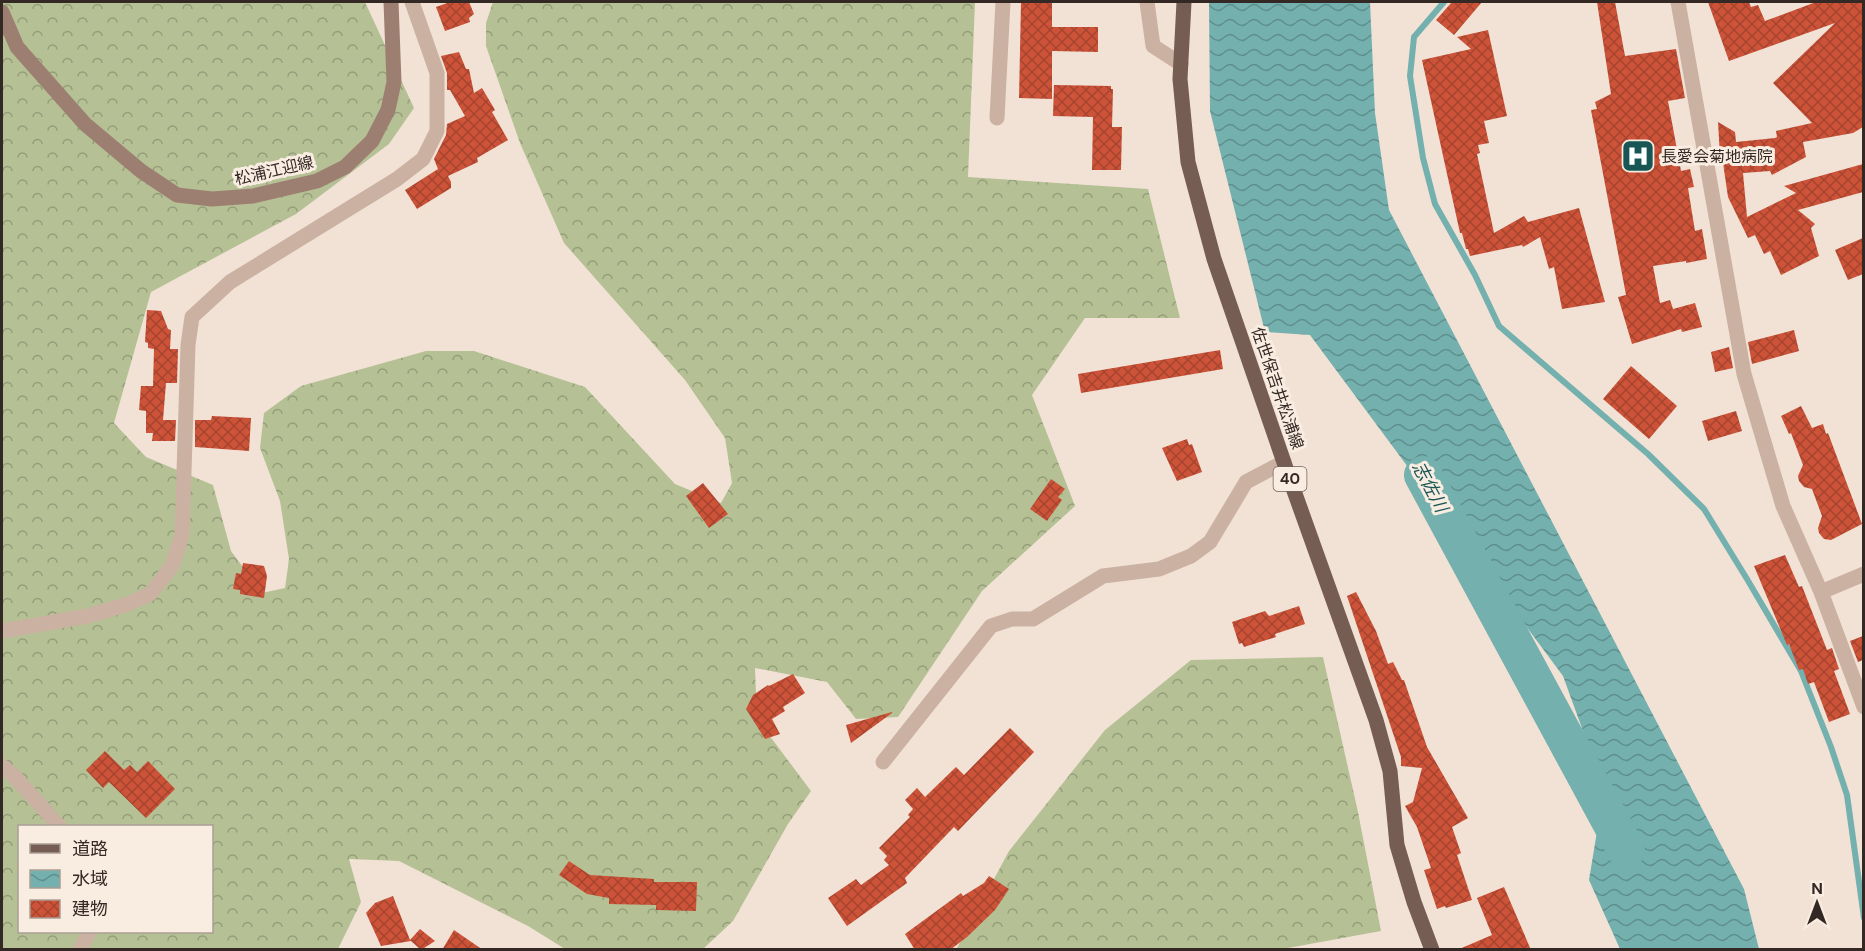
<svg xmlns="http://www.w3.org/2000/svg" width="1865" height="951" font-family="'DM Sans','Noto Sans JP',sans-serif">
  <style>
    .forest { fill: url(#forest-crowns); fill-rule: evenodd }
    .water { fill: url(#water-waves) }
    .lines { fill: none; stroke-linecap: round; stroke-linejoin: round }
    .stream { stroke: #73b0ae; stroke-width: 6 }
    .river { stroke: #73b0ae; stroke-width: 38 }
    .building { fill: url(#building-cross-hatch) }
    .minor { stroke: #cab1a1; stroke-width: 15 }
    .secondary { stroke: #9d7f72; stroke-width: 15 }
    .primary { stroke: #765d54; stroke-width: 15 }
    .labels { text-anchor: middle; stroke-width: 6; stroke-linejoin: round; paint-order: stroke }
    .shield { fill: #f9ece1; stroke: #6e635d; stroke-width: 1.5 }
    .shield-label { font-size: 15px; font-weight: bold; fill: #332824 }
    .poi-label { font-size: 16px; fill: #332824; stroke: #f9ece1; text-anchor: start }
    .street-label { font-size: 16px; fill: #332824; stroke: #f9ece1 }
    .water-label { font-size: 18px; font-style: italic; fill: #185656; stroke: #f9ece1 }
  </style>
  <defs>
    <pattern id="forest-crowns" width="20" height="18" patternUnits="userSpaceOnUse" patternTransform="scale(1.5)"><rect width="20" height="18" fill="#b5c195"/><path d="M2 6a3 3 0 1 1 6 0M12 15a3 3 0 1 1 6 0" fill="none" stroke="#949d79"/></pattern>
    <pattern id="water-waves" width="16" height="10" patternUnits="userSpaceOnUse" patternTransform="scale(1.5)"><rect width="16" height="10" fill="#73b0ae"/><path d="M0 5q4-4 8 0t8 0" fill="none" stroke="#5f8f8d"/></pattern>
    <pattern id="building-cross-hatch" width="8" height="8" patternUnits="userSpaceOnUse" patternTransform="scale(1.5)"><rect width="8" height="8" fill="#cc5238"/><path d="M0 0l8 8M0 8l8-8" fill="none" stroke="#a6442f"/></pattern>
  </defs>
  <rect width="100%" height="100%" fill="#f2e2d5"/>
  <path class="forest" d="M2,2H365L414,108L389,144L296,214L151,292L114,423L146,457L213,485L231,551L262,593L285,588L289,559L280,501L260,448L264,413L301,386L426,351H474L585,387L675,484L721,503L732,483L725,438L685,380L564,243L520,143L486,46V23L493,2H975L968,177L1148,189L1180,318H1085L1032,395L1075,506L982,591L898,717L856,719L827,682L755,668L757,719L811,791L788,824L733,921L703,949H565L528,926L399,861L349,859L361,902L338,949L2,950ZM20,826H212V932H20Z
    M1323,657L1358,812L1381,931L1277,950H954L957,948L1009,851L1105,730L1191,660Z"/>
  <path class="water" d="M1209,2H1370L1375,113L1389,210L1744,889L1759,949H1620L1589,880L1604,789L1563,676L1310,335L1265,332L1210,111Z"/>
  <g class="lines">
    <path class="stream" d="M1444,2L1414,37L1410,76L1423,158L1435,204L1475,275L1499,326L1648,454L1704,509L1747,579L1801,671L1831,747L1847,795L1864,918"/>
    <path class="river" d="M1423,475L1626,850"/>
  </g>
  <path class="building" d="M450,2H469L474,14L469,18L470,22L445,31L436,7Z
    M1021,2L1052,3V27H1098V52L1052,51V99L1019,98Z
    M1452,2H1482L1454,35L1436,20Z
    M1597,2H1615L1625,56L1676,49L1685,98L1668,101L1681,171L1690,169L1694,187L1688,188L1695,231L1702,229L1707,259L1686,263V261L1653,266L1660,303L1670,300L1673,309L1695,303L1702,327L1682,332L1681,329L1632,344L1618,297L1626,295L1591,110L1597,109L1595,102L1611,94Z
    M1708,2H1749L1751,7L1758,5L1765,21L1816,2H1863V127L1853,133L1803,142L1806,157L1772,175L1770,171L1743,173L1747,217L1796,193L1784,186L1863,164V192L1798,210L1815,224L1811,228L1819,256L1781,275L1770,251L1764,254L1755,235L1748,238L1728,197L1722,156H1720L1718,122L1735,132L1736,142L1775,138L1777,137L1776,131L1812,123L1773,83L1835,23L1729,61Z
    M1488,30L1507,116L1484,121L1489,143L1478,145L1480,153L1477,154L1494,233L1524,216L1528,222L1579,208L1605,302L1562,309L1554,267L1549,269L1540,237L1523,247L1522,245L1470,256L1468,249H1466L1462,233H1460L1422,60L1471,49L1457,37Z
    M459,52L466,69H469L474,93L482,88L495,110L492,112L508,140L477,158L478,162L448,176L451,182V188L417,209L405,190L438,169L434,159L446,135L447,124L465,116L450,90H447V73L441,56Z
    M1054,85L1111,86V89H1113L1112,127H1122L1121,170H1092L1093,117L1053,116Z
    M1863,238V274L1848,280L1835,250Z
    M147,310L161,311L168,329L171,330L170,349H178L177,383H166L163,420H176L175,441H152L153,433H146V411L139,410L141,386H153L154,349L148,348V343L145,342Z
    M1794,330L1799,351L1752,364L1748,342Z
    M1729,347L1733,368L1715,372L1711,352Z
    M1220,350L1223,369L1081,393L1078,374Z
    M1631,366L1677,406L1649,439L1603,399Z
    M1801,406L1812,428L1823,424L1826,434L1828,433L1862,524L1831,540L1824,539L1819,533L1818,528L1822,516L1812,489L1804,487L1799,481L1798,476L1803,465L1791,433L1789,434L1781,416Z
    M1736,411L1742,431L1708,441L1702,421Z
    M212,416L251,418L249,451L195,447V420H211Z
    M1187,439L1189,445L1192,444L1202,472L1177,481L1162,448Z
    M1051,479L1065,489L1058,497L1062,500L1047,521L1030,509Z
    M703,483L728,514L709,528L686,496Z
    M1785,555L1799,587L1802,586L1827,650L1832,648L1839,669L1834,671L1850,714L1829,722L1814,682L1808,684L1803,669L1799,670L1789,644L1787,645L1754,566Z
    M243,563L264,566L267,576L264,598L240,594V590L233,589L236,573L241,574Z
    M1356,592L1376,631L1388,664L1393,662L1402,680H1404L1427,747L1468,818L1452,827L1461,853L1457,855L1472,900L1446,908L1445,906L1437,909L1424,870L1431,868L1417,827L1405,806L1413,802L1422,768L1401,766V757L1347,596Z
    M1299,606L1305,624L1275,634L1276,637L1244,647L1242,643L1239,644L1232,622L1265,611L1269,616Z
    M1863,636V660L1858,662L1850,641Z
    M793,674L805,693L783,707L785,711L772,719L780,734L765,739L746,709L753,695L768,685L769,686Z
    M892,712V713L851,743L846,725Z
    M1010,728L1034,752L958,831L954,827L905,878L907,883L847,926L828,898L856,879L861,885L889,865L884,860L887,856L879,848L910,817L908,815L913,809L905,800L917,788L925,797L956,767L964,775Z
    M105,751L124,770L130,765L137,772L148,761L175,789L146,818L109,782L103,788L86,770Z
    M569,861L590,875L654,879V882H697L696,911L656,910V905L609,904V898L587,894L559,875Z
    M989,876L1009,889L995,910L967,937L950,950H915L905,934L961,893L963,896L984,883Z
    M1504,887L1531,950H1457L1492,935L1477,898Z
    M393,896L410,940L420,929L435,941L421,950L411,941L381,946L366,913L375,903Z
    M454,930L483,950H442Z"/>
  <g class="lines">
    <path class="minor" d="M1147,2L1153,46L1181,64
      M1678,2L1744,374L1783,506L1821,592
      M997,118L1003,2
      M1864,574L1821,592L1864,707
      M2,631L88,616L128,604L150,594L172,566L182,535L188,345L192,317L230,282L397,179L423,159L437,131V73L412,2
      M883,762L991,626L1012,619H1033L1103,576L1159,569L1191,556L1210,542L1246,482L1284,462
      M2,766L15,777L59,826
      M80,950L89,932"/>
    <path class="secondary" d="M2,12L17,47L85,124L141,171L177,195L212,199L253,196L317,181L345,167L372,141L388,110L394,82L391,2"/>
    <path class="primary" d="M1184,2L1180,79L1188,162L1214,259L1288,474L1376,720L1390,771L1397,845L1414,902L1432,950"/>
  </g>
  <defs>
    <g id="hospital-square" transform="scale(1.725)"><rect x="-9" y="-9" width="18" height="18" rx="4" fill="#185656" stroke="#f9ece1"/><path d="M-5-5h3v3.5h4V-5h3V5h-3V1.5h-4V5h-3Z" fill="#fff"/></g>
  </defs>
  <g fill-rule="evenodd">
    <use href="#hospital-square" x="1638" y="156"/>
  </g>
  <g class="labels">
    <rect class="shield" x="1273.5" y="467" width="33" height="24" rx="4.5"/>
    <g class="shield-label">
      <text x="1290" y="484">40</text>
    </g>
    <g class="poi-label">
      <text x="1661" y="162">長愛会菊地病院</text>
    </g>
    <g class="street-label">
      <text transform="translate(274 170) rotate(-13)" y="6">松浦江迎線</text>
      <text transform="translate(1278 388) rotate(71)" y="6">佐世保吉井松浦線</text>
    </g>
    <g class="water-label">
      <text transform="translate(1430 487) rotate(62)" y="6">志佐川</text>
    </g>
  </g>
  <rect width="1865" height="951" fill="none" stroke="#332824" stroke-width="6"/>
  <rect x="18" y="825" width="195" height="108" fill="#f9ece1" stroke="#aa9e95" stroke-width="1.5"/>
  <rect x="30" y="844" width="30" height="9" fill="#765d54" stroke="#aa9e95" stroke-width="1.5"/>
  <text x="72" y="855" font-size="18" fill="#332824">道路</text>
  <rect x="30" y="870" width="30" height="18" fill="url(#water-waves)" stroke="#aa9e95" stroke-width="1.5"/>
  <text x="72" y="885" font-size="18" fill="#332824">水域</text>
  <rect x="30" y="900" width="30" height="18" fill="url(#building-cross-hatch)" stroke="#aa9e95" stroke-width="1.5"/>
  <text x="72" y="915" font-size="18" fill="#332824">建物</text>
  <g transform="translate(1817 903)" stroke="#f9ece1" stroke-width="4.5" paint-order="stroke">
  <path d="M0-4.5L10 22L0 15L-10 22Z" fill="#332824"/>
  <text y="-9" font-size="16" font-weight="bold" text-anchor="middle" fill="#332824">N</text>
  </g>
</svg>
